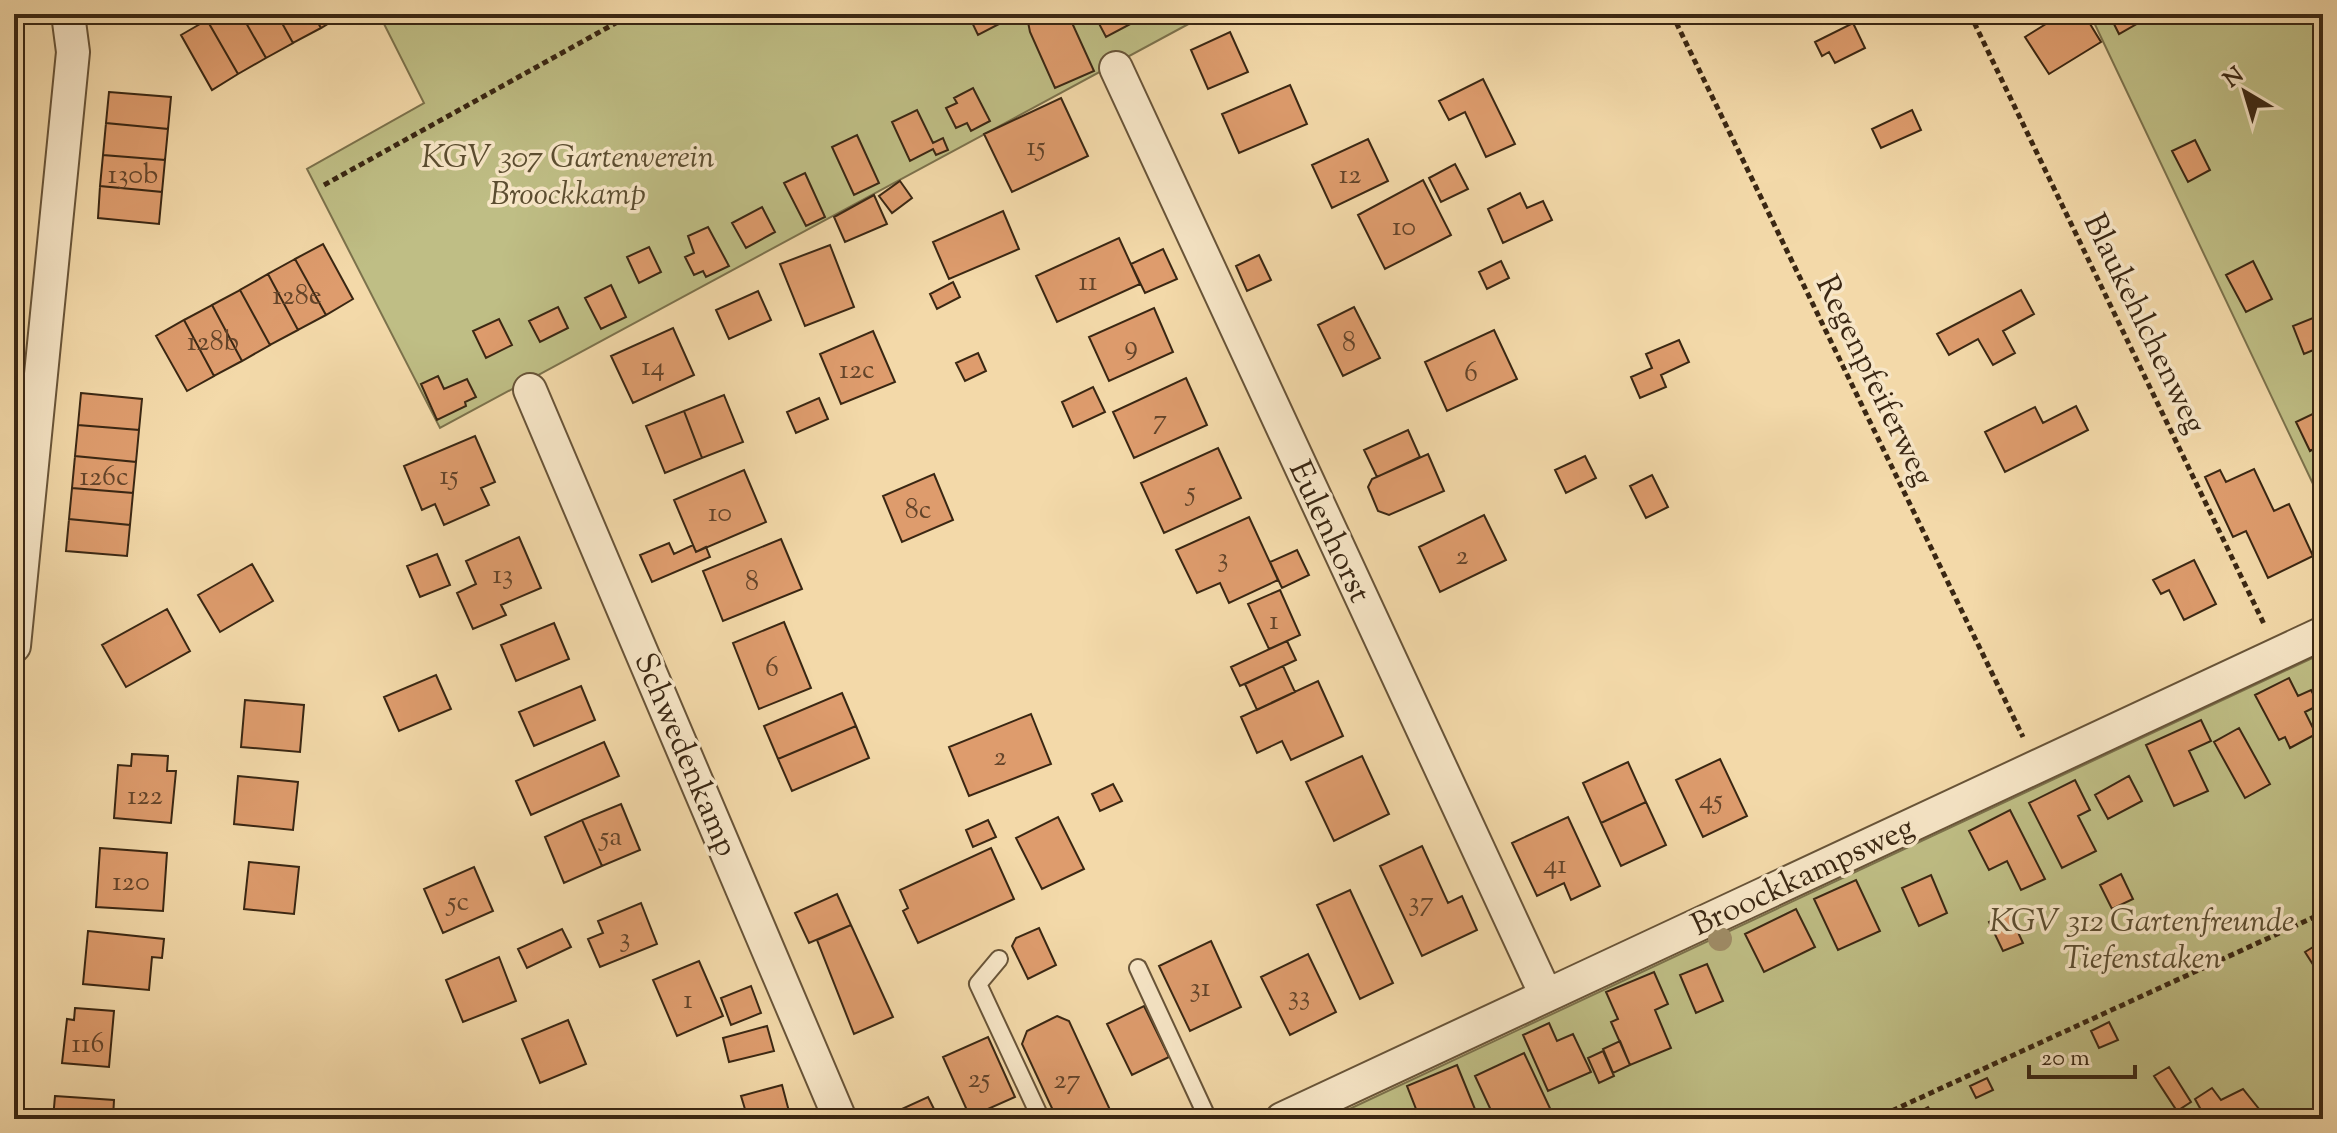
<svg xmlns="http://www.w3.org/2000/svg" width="2337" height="1133" font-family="'Sorts Mill Goudy',serif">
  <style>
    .green { fill: #bfbe85; stroke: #7c724c; stroke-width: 2 }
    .building { fill: #de9c6d; stroke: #3a2713; stroke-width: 2 }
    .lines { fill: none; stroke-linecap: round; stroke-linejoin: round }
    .lane-casing { stroke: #685438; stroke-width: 20 }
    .street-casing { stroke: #685438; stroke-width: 36 }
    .path { stroke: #3a2713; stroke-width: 5; stroke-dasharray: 6 4; stroke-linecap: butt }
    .lane { stroke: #f7e6c7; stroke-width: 16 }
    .street { stroke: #f7e6c7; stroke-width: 32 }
    .tree { fill: #9f8c66 }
    .labels { text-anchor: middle; stroke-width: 7; stroke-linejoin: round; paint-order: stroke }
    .number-label { font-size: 28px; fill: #63442a }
    .park-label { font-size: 32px; font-style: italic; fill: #5b4d30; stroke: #f7e6c7 }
    .street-label { font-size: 32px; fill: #3a2713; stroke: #f7e6c7 }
  </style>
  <rect width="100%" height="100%" fill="#f3d9a9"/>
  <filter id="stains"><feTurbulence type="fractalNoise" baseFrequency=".0025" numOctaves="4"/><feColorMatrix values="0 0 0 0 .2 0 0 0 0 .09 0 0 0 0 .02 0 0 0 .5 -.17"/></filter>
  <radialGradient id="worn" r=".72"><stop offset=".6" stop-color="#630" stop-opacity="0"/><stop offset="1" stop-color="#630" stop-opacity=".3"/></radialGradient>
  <path class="green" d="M379,14H1207L440,428L307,169L424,103Z
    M2090,14H2323V505Z
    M2323,653V1119H1328Z"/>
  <path class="building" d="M217,14H241L266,58L238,74L207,20Z
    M241,14H277L293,43L266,58Z
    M277,14H313L321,28L293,43Z
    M313,14H344L321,28Z
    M968,14H997L1001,23L978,35Z
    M1030,14H1068L1094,71L1055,88L1030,32L1028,22L1033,20Z
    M1094,14H1132L1136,21L1106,37Z
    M2062,14H2084L2101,42L2049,74L2025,37Z
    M2109,14H2137L2140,22L2119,34Z
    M207,20L238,74L212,90L181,35Z
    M1853,23L1865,48L1835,63L1829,52L1822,56L1815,42Z
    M1230,32L1248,72L1208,89L1191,50Z
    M1483,79L1515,144L1486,157L1465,112L1449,120L1439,101Z
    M1290,85L1307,124L1239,153L1222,114Z
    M973,88L990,121L971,131L967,123L956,128L946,108L957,103L954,98Z
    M109,92L171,97L168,129L106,123Z
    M1061,98L1088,156L1012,192L984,134Z
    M917,110L933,143L943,138L948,150L936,155L933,149L910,161L892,122Z
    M1912,110L1921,130L1881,148L1872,129Z
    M106,123L168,129L165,160L103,155Z
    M857,135L879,183L854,195L832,147Z
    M1368,139L1388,181L1332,208L1312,165Z
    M2195,140L2210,170L2188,182L2172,151Z
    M103,155L165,160L162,192L100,186Z
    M1455,164L1468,189L1441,202L1429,178Z
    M805,173L825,217L806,226L784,183Z
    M1423,180L1451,235L1385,269L1358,215Z
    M900,181L912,198L892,213L879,196Z
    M100,186L162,192L159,224L98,218Z
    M1520,193L1527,208L1543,201L1552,220L1503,243L1488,209Z
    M874,195L887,224L845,242L834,217Z
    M762,207L775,232L746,248L732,223Z
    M1003,211L1019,249L949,279L933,242Z
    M708,227L729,266L706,277L703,271L694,275L685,257L694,253L688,236Z
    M1119,238L1140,284L1057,322L1036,276Z
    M323,244L353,299L326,315L295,259Z
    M830,245L854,307L805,326L780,264Z
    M649,247L661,272L639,283L627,257Z
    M1163,249L1177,279L1145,293L1131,264Z
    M1259,255L1271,280L1247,291L1236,266Z
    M295,259L326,315L298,330L268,274Z
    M1501,261L1509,278L1487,289L1479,272Z
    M2253,261L2272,299L2246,312L2226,275Z
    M268,274L298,330L270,345L240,290Z
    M953,282L960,297L937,309L930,294Z
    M611,285L626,317L601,329L585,298Z
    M240,290L270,345L242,361L212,305Z
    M2021,290L2034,314L2003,331L2015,353L1993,365L1978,339L1949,355L1937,334Z
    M758,291L771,320L729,339L716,310Z
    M212,305L242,361L214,376L184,320Z
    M558,307L568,328L540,342L529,321Z
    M1354,307L1380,358L1343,376L1318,325Z
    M1154,308L1173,352L1109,381L1089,337Z
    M2323,314V346L2304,354L2293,326Z
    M499,319L512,345L486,358L473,331Z
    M184,320L214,376L187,391L156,336Z
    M673,328L694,375L633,403L611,356Z
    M1494,330L1517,379L1447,411L1425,362Z
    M873,331L895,382L841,404L820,354Z
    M1679,340L1689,362L1661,375L1666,387L1640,398L1631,377L1652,368L1646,354Z
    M978,353L986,371L965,381L956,363Z
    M438,376L444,389L467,379L476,397L465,402L466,406L437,420L421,384Z
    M1186,378L1207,425L1134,458L1113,412Z
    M1093,387L1105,412L1073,427L1062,402Z
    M81,393L142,399L139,430L78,425Z
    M724,395L743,442L702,458L684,411Z
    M819,398L828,419L796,433L787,412Z
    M2076,406L2088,430L2005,472L1985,432L2035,407L2043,423Z
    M2323,409V444L2310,451L2296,422Z
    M684,411L702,458L665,473L646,426Z
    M78,425L139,430L136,462L75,456Z
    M1408,430L1420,457L1377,477L1364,450Z
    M475,436L495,482L481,488L489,505L444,525L435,504L422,510L404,466Z
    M1218,448L1241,498L1164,533L1141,483Z
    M1428,454L1444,491L1389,515L1378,511L1368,487L1372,479Z
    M75,456L136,462L133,493L72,488Z
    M1585,456L1596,478L1566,493L1555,470Z
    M2254,469L2274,511L2289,504L2313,556L2268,578L2246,531L2233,537L2205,477L2220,470L2226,482Z
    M744,470L766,522L696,552L674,500Z
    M934,474L953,520L902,542L883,496Z
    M1652,475L1668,507L1646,518L1630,486Z
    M72,488L133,493L130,525L69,519Z
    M1484,515L1506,560L1440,592L1419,547Z
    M1249,517L1278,580L1229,603L1220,583L1197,593L1176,550Z
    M69,519L130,525L127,556L66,551Z
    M519,537L541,588L501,605L506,615L473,629L457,593L476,584L466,561Z
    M781,539L802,589L723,621L703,571Z
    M669,543L674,554L693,545L696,552L706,547L710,557L652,582L640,555Z
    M1297,550L1309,575L1282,588L1270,562Z
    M437,554L450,585L420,597L407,566Z
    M2194,560L2216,604L2184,620L2169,590L2161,594L2153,580Z
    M252,564L273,601L220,632L198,595Z
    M1280,590L1300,635L1269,649L1248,604Z
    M167,609L190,651L126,687L102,645Z
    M784,622L811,688L759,709L733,643Z
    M554,623L569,659L516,681L501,645Z
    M1287,641L1296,660L1240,686L1231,667Z
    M1283,666L1295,692L1257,710L1245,684Z
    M436,675L451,709L399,731L384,697Z
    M2289,678L2298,696L2311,690L2319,705L2305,712L2316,734L2290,748L2285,737L2279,740L2255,695Z
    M1318,681L1343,736L1291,760L1282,741L1257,753L1241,717Z
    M581,686L595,720L534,746L519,712Z
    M842,693L856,726L778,759L764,726Z
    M245,700L304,705L300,752L241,747Z
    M1031,714L1051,764L969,796L949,747Z
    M2201,720L2211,741L2189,751L2208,791L2174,806L2146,745Z
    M856,726L869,758L792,791L778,759Z
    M2239,728L2270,784L2245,798L2214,742Z
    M604,742L619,776L531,815L516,781Z
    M132,754L168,756L167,771H176L171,823L114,818L118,765L131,766Z
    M1362,756L1389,814L1334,841L1306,782Z
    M1720,759L1747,816L1703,837L1676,780Z
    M1628,762L1646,802L1601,823L1583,783Z
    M238,776L298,782L293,830L234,824Z
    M2129,776L2142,801L2108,819L2095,795Z
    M2075,780L2090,810L2078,816L2096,851L2062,868L2029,803Z
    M1113,784L1122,801L1100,811L1092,794Z
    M1646,802L1666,845L1621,866L1601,823Z
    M621,804L640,850L602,866L582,820Z
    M2010,810L2045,879L2021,890L2007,861L1989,870L1969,831Z
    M1058,817L1084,869L1042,889L1016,838Z
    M1568,817L1600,886L1571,900L1564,883L1537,896L1512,843Z
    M582,820L602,866L564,883L545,837Z
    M988,820L996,837L973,847L966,830Z
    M1422,846L1448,903L1462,896L1477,930L1422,956L1380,866Z
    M100,848L167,853L163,911L96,907Z
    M991,848L1014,899L918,943L903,911L908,908L900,890Z
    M249,862L299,867L294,914L244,909Z
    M474,867L493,911L443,933L424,889Z
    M2121,874L2133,899L2112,909L2100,885Z
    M1931,875L1947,913L1919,926L1902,888Z
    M1856,880L1880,931L1838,950L1814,899Z
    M1350,890L1393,983L1360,999L1317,905Z
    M837,894L851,925L809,943L795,913Z
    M641,903L657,944L600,967L588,939L603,933L598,921Z
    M1796,909L1815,947L1764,972L1745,934Z
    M2009,913L2023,943L2003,951L1989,922Z
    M851,925L893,1017L854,1034L817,940Z
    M1039,928L1056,965L1028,979L1012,946L1016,938Z
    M562,929L571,947L527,968L518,949Z
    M88,931L164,939L162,958L152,957L149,990L83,984Z
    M1211,941L1241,1007L1190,1031L1159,966Z
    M2318,944L2323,952V972L2319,974L2305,952Z
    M1308,954L1336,1012L1290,1035L1261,977Z
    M499,957L516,1001L463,1022L446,980Z
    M699,961L723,1016L677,1036L653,980Z
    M1707,964L1723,1001L1696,1013L1680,975Z
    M1654,972L1668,1004L1655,1010L1671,1048L1630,1065L1611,1022L1618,1019L1606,992Z
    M751,986L761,1013L731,1025L721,998Z
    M1144,1006L1169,1057L1132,1075L1107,1024Z
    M75,1008L114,1011L109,1067L62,1063L67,1019L74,1020Z
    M1057,1016L1069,1021L1111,1112L1095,1119H1057L1022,1044L1027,1031Z
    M568,1020L586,1064L540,1083L522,1039Z
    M2109,1022L2118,1040L2099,1048L2091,1031Z
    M1549,1023L1557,1041L1573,1034L1591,1072L1548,1091L1523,1035Z
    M767,1026L774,1051L729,1062L723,1038Z
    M988,1037L1015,1097L970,1117L943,1057Z
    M1620,1041L1630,1065L1613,1073L1603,1049Z
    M1603,1051L1614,1076L1599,1083L1588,1058Z
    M1524,1053L1555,1119H1526L1524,1116L1495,1119L1475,1076Z
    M1457,1065L1479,1119H1420L1407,1086Z
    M2169,1067L2191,1102L2177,1111L2154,1076Z
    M1987,1078L1993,1090L1976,1098L1970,1086Z
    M782,1085L791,1119H748L741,1096Z
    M2212,1088L2221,1100L2243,1089L2267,1119H2206L2195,1099Z
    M55,1096L114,1100L113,1119H53Z
    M928,1097L939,1119H883L882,1118Z
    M1928,1107L1935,1119H1913L1912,1116Z
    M1394,1111L1399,1119H1381Z"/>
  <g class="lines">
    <g class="lane-casing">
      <path id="lane" d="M999,959L978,984L1041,1119
        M1138,968L1208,1119"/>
    </g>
    <g class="street-casing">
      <path id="street" d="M1116,68L1545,993
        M530,390L840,1119
        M14,646L73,52L68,14
        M1282,1119L2323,633"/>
    </g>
    <path class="path" d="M1672,14L2023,737
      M1970,14L2264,624
      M2311,14L2323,39
      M324,185L632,14
      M1874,1119L2323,913"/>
    <use href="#lane" class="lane"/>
    <use href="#street" class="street"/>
  </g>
  <circle class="tree" cx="1720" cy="939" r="12"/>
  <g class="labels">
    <g class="number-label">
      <text x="1036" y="155">15</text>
      <text x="133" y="183">130b</text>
      <text x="1350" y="183">12</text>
      <text x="1404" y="235">10</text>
      <text x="1088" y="290">11</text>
      <text x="297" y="304">128e</text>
      <text x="213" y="350">128b</text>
      <text x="1349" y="351">8</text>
      <text x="1131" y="354">9</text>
      <text x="653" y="375">14</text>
      <text x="857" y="378">12c</text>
      <text x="1471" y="381">6</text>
      <text x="1160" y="428">7</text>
      <text x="449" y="484">15</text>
      <text x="104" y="485">126c</text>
      <text x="1191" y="500">5</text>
      <text x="918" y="518">8c</text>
      <text x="720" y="521">10</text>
      <text x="1462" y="564">2</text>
      <text x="1223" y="566">3</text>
      <text x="503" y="583">13</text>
      <text x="752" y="590">8</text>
      <text x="1274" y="629">1</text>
      <text x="772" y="676">6</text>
      <text x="1000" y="765">2</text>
      <text x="145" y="804">122</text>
      <text x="1711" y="808">45</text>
      <text x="611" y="845">5a</text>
      <text x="1555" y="873">41</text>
      <text x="131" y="890">120</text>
      <text x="458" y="910">5c</text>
      <text x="1421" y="910">37</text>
      <text x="625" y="946">3</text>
      <text x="1200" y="996">31</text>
      <text x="1299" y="1004">33</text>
      <text x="688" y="1008">1</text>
      <text x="88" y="1052">116</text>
      <text x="979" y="1087">25</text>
      <text x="1067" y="1088">27</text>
    </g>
    <g class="park-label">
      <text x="568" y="167">KGV 307 Gartenverein<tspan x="568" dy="37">Broockkamp</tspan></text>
      <text x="2142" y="931">KGV 312 Gartenfreunde<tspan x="2142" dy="37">Tiefenstaken</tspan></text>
    </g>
    <g class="street-label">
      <text transform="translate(2146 323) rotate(64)" y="11">Blaukehlchenweg</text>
      <text transform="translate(1876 380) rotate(64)" y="11">Regenpfeiferweg</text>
      <text transform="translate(1331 531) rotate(65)" y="11">Eulenhorst</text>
      <text transform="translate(687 754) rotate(67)" y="11">Schwedenkamp</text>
      <text transform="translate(1802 875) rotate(-25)" y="11">Broockkampsweg</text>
    </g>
  </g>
  <rect width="2337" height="1133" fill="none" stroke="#f3d9a9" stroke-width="48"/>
  <rect x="16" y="16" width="2305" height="1101" fill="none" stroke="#3a2713" stroke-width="4"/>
  <rect x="24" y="24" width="2289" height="1085" fill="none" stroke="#3a2713" stroke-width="2"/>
  <g transform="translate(2245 92) rotate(322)" stroke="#f7e6c7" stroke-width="6" paint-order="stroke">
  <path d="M0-6L14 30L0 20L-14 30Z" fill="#3a2713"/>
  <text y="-12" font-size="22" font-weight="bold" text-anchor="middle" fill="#3a2713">N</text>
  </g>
  <path d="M2029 1065v12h106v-12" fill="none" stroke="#3a2713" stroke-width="4"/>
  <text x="2041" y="1065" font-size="24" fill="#3a2713" stroke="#f7e6c7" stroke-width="6" paint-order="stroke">20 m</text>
  <rect width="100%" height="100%" filter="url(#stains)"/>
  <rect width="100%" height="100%" fill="url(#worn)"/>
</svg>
